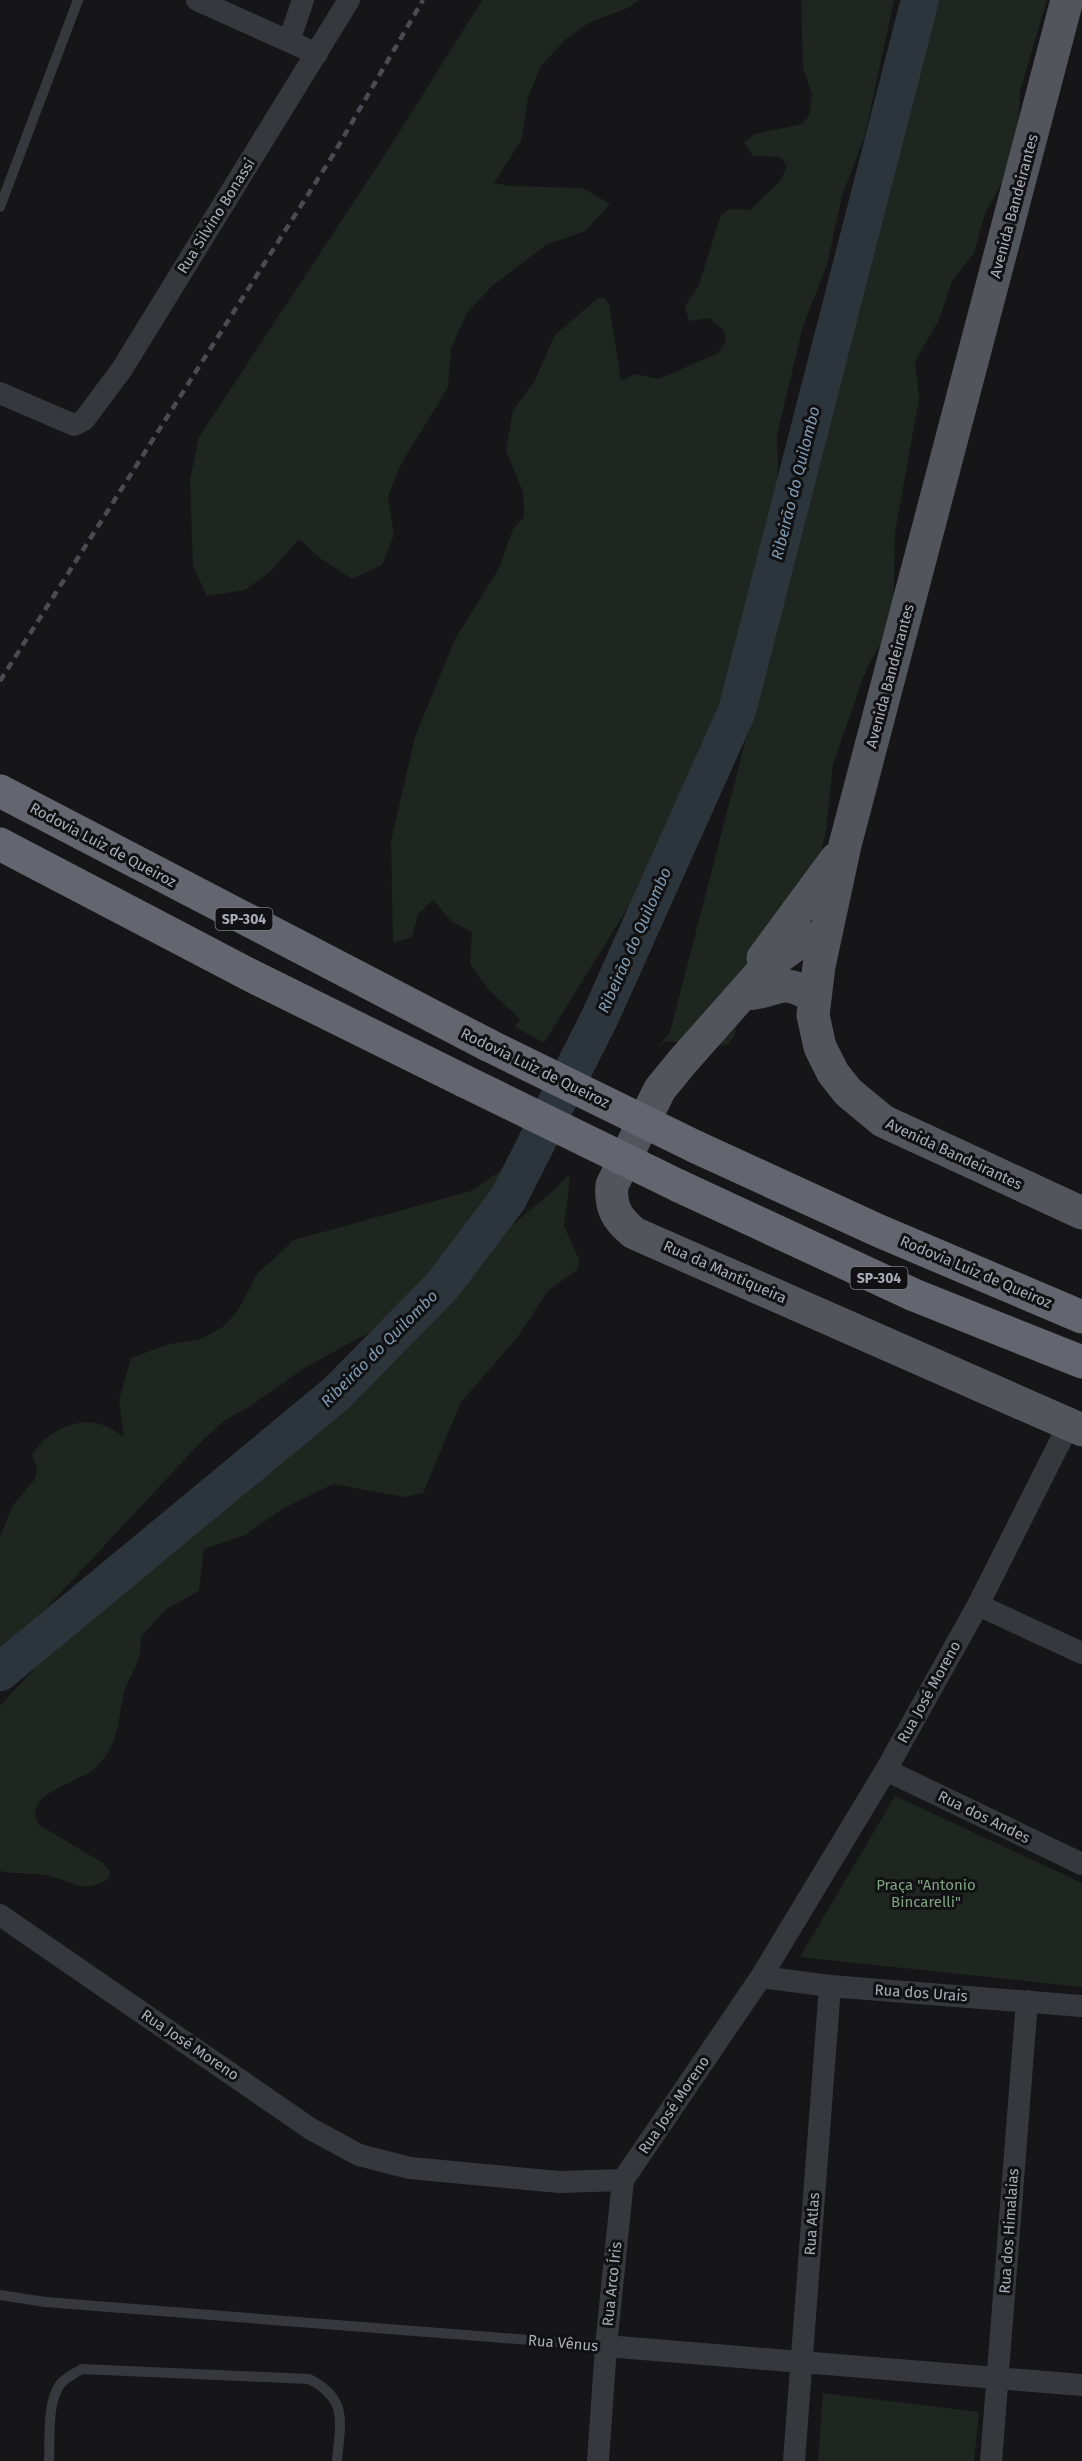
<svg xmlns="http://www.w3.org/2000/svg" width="1082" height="2461" font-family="'Fira Sans',sans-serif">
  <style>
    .green { fill: #1e261f }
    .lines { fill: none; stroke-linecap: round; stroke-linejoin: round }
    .river { stroke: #2c353c; stroke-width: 38 }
    .lane { stroke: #37383d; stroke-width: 10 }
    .street { stroke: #37383d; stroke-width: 22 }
    .primary { stroke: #53555c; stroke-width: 33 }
    .highway { stroke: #63666e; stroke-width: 33 }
    .rail { stroke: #4a4c52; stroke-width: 4.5; stroke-dasharray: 8 6; stroke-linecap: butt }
    .highway-bridge { stroke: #63666e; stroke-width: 33 }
    .labels { text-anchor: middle; stroke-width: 6; stroke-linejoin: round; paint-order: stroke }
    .shield { fill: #111113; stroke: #7b7e86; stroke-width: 1.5 }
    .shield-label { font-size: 14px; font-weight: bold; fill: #a8adb8 }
    .street-label { font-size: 15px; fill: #a8adb8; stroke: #111113 }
    .park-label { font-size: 15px; fill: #7fa381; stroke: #111113 }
    .water-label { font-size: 16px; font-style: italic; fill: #7f9bb3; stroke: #111113 }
  </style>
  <rect width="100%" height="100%" fill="#161618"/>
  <path class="green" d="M482,0H639L628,8L590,22L565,40L540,67L528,98L521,141L494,183L510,186L583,188L610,204L585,231L546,245L492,286L467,313L451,348L448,387L400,466L388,496L394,535L382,565L352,579L321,559L299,539L270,572L245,590L207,596L193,566L190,480L199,437L390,147Z
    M801,0H894L865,135L842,196L827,265L803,326L777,435L778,469L769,551L740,699L721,772L705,807L680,843L643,883L544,1043L515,1027L520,1019L488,989L470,964L472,932L451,921L433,900L418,914L412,937L393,943L391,841L415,737L455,639L499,568L513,529L524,517L523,492L506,451L513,410L534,382L555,335L598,298H605L609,304L621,381L635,374L659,379L718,353L726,341L724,331L709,318L689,321L685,306L698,287L721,215L730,209L750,210L781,180L787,166L780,157L753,156L744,142L755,134L802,124L809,116L812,94L803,68Z
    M937,0H1047L1020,91L1017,154L985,214L974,253L952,281L939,320L915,361L919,399L895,533L893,621L866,670L833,764L826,832L813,886L747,984L734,1037L727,1045L667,1041L658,1047L670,1032Z
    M523,1161L511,1189L489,1222L421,1296L396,1318L306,1367L252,1405L225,1420L199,1444L38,1617L0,1672V1537L13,1505L35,1479L37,1468L32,1455C44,1433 78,1415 103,1425C110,1427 117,1433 124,1436L119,1400L131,1358L169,1344L198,1340L223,1327L237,1312L257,1274L294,1240L471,1191L514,1162Z
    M568,1175L570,1178L564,1226L579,1260L578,1269L548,1291L517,1338L461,1402L423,1493L404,1497L333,1484L284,1508L245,1535L204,1549L199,1591L166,1609L141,1637C141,1667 131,1669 124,1693C116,1725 121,1742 95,1768C78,1784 20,1793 39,1825L103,1863L110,1872L108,1879C83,1893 77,1884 53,1877C37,1872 17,1875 0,1871V1706L48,1654L68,1628L207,1478L552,1192Z
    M895,1796L1082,1883V1987L800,1957Z
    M823,2393L979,2412L974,2461H818Z"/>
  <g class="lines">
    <path class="river" d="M0,1672L337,1393L442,1286L508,1199L600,1017L737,711L920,0"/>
    <path class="lane" d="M0,207L78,0
      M0,2295L45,2302L606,2346
      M49,2461C50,2439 47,2405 59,2386C64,2378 74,2374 82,2369L309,2379C349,2399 340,2423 337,2461"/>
    <path class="street" d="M197,0L317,54
      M289,41L303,0
      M0,393L74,425L84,420L122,369L349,0
      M978,1605L1082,1653
      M886,1770L1082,1864
      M0,1915L311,2129L359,2155L410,2168L559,2182L623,2180
      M761,1977L830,1986L1082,2006
      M606,2346L1082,2385
      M598,2461L606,2346L623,2180L761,1977L886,1770L978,1605L1069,1424
      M794,2461L830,1986
      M991,2461L1027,2001"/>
    <path class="primary" d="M1067,0L845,845L819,966L813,1015L820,1047L833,1073L848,1092L883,1121L1082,1213
      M825,935L797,944L768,965L683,1061L660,1089L612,1185C610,1208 617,1219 634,1233L1082,1430
      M763,958L836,859
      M745,994C780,993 778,974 815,998"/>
    <path class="highway" d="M0,791L488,1045
      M0,844L248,974L464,1081
      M696,1147L877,1230L1082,1317
      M679,1186L914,1295L1082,1362"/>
    <path class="rail" d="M0,681L333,155L423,0"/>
    <path class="highway-bridge" d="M488,1045L696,1147
      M464,1081L679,1186"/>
  </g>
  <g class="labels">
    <g class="shield">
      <rect x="215.5" y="908" width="57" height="22" rx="4.5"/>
      <rect x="850.5" y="1267" width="57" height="22" rx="4.5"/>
    </g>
    <g class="shield-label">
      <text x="244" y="924">SP-304</text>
      <text x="879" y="1283">SP-304</text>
    </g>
    <g class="street-label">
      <text transform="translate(1014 206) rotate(-75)" y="5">Avenida Bandeirantes</text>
      <text transform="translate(216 216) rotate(-58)" y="5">Rua Silvino Bonassi</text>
      <text transform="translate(890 676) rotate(-75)" y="5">Avenida Bandeirantes</text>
      <text transform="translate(103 845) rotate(28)" y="5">Rodovia Luiz de Queiroz</text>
      <text transform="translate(535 1068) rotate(26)" y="5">Rodovia Luiz de Queiroz</text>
      <text transform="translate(954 1154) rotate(25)" y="5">Avenida Bandeirantes</text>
      <text transform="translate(725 1272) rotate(24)" y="5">Rua da Mantiqueira</text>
      <text transform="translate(976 1272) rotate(23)" y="5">Rodovia Luiz de Queiroz</text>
      <text transform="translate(929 1692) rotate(-61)" y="5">Rua José Moreno</text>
      <text transform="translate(984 1817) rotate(26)" y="5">Rua dos Andes</text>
      <text transform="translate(921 1993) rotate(4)" y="5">Rua dos Urais</text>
      <text transform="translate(190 2045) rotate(34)" y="5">Rua José Moreno</text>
      <text transform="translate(674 2105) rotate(-56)" y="5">Rua José Moreno</text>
      <text transform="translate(812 2224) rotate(-86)" y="5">Rua Atlas</text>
      <text transform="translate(1009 2231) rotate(-86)" y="5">Rua dos Himalaias</text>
      <text transform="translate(612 2284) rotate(-84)" y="5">Rua Arco Íris</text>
      <text transform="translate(563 2343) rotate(5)" y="5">Rua Vênus</text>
    </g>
    <g class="park-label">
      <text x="926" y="1890">Praça "Antonio<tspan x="926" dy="17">Bincarelli"</tspan></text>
    </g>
    <g class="water-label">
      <text transform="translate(795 483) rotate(-76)" y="6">Ribeirão do Quilombo</text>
      <text transform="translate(634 940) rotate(-66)" y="6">Ribeirão do Quilombo</text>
      <text transform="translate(379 1348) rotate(-45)" y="6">Ribeirão do Quilombo</text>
    </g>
  </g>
</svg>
